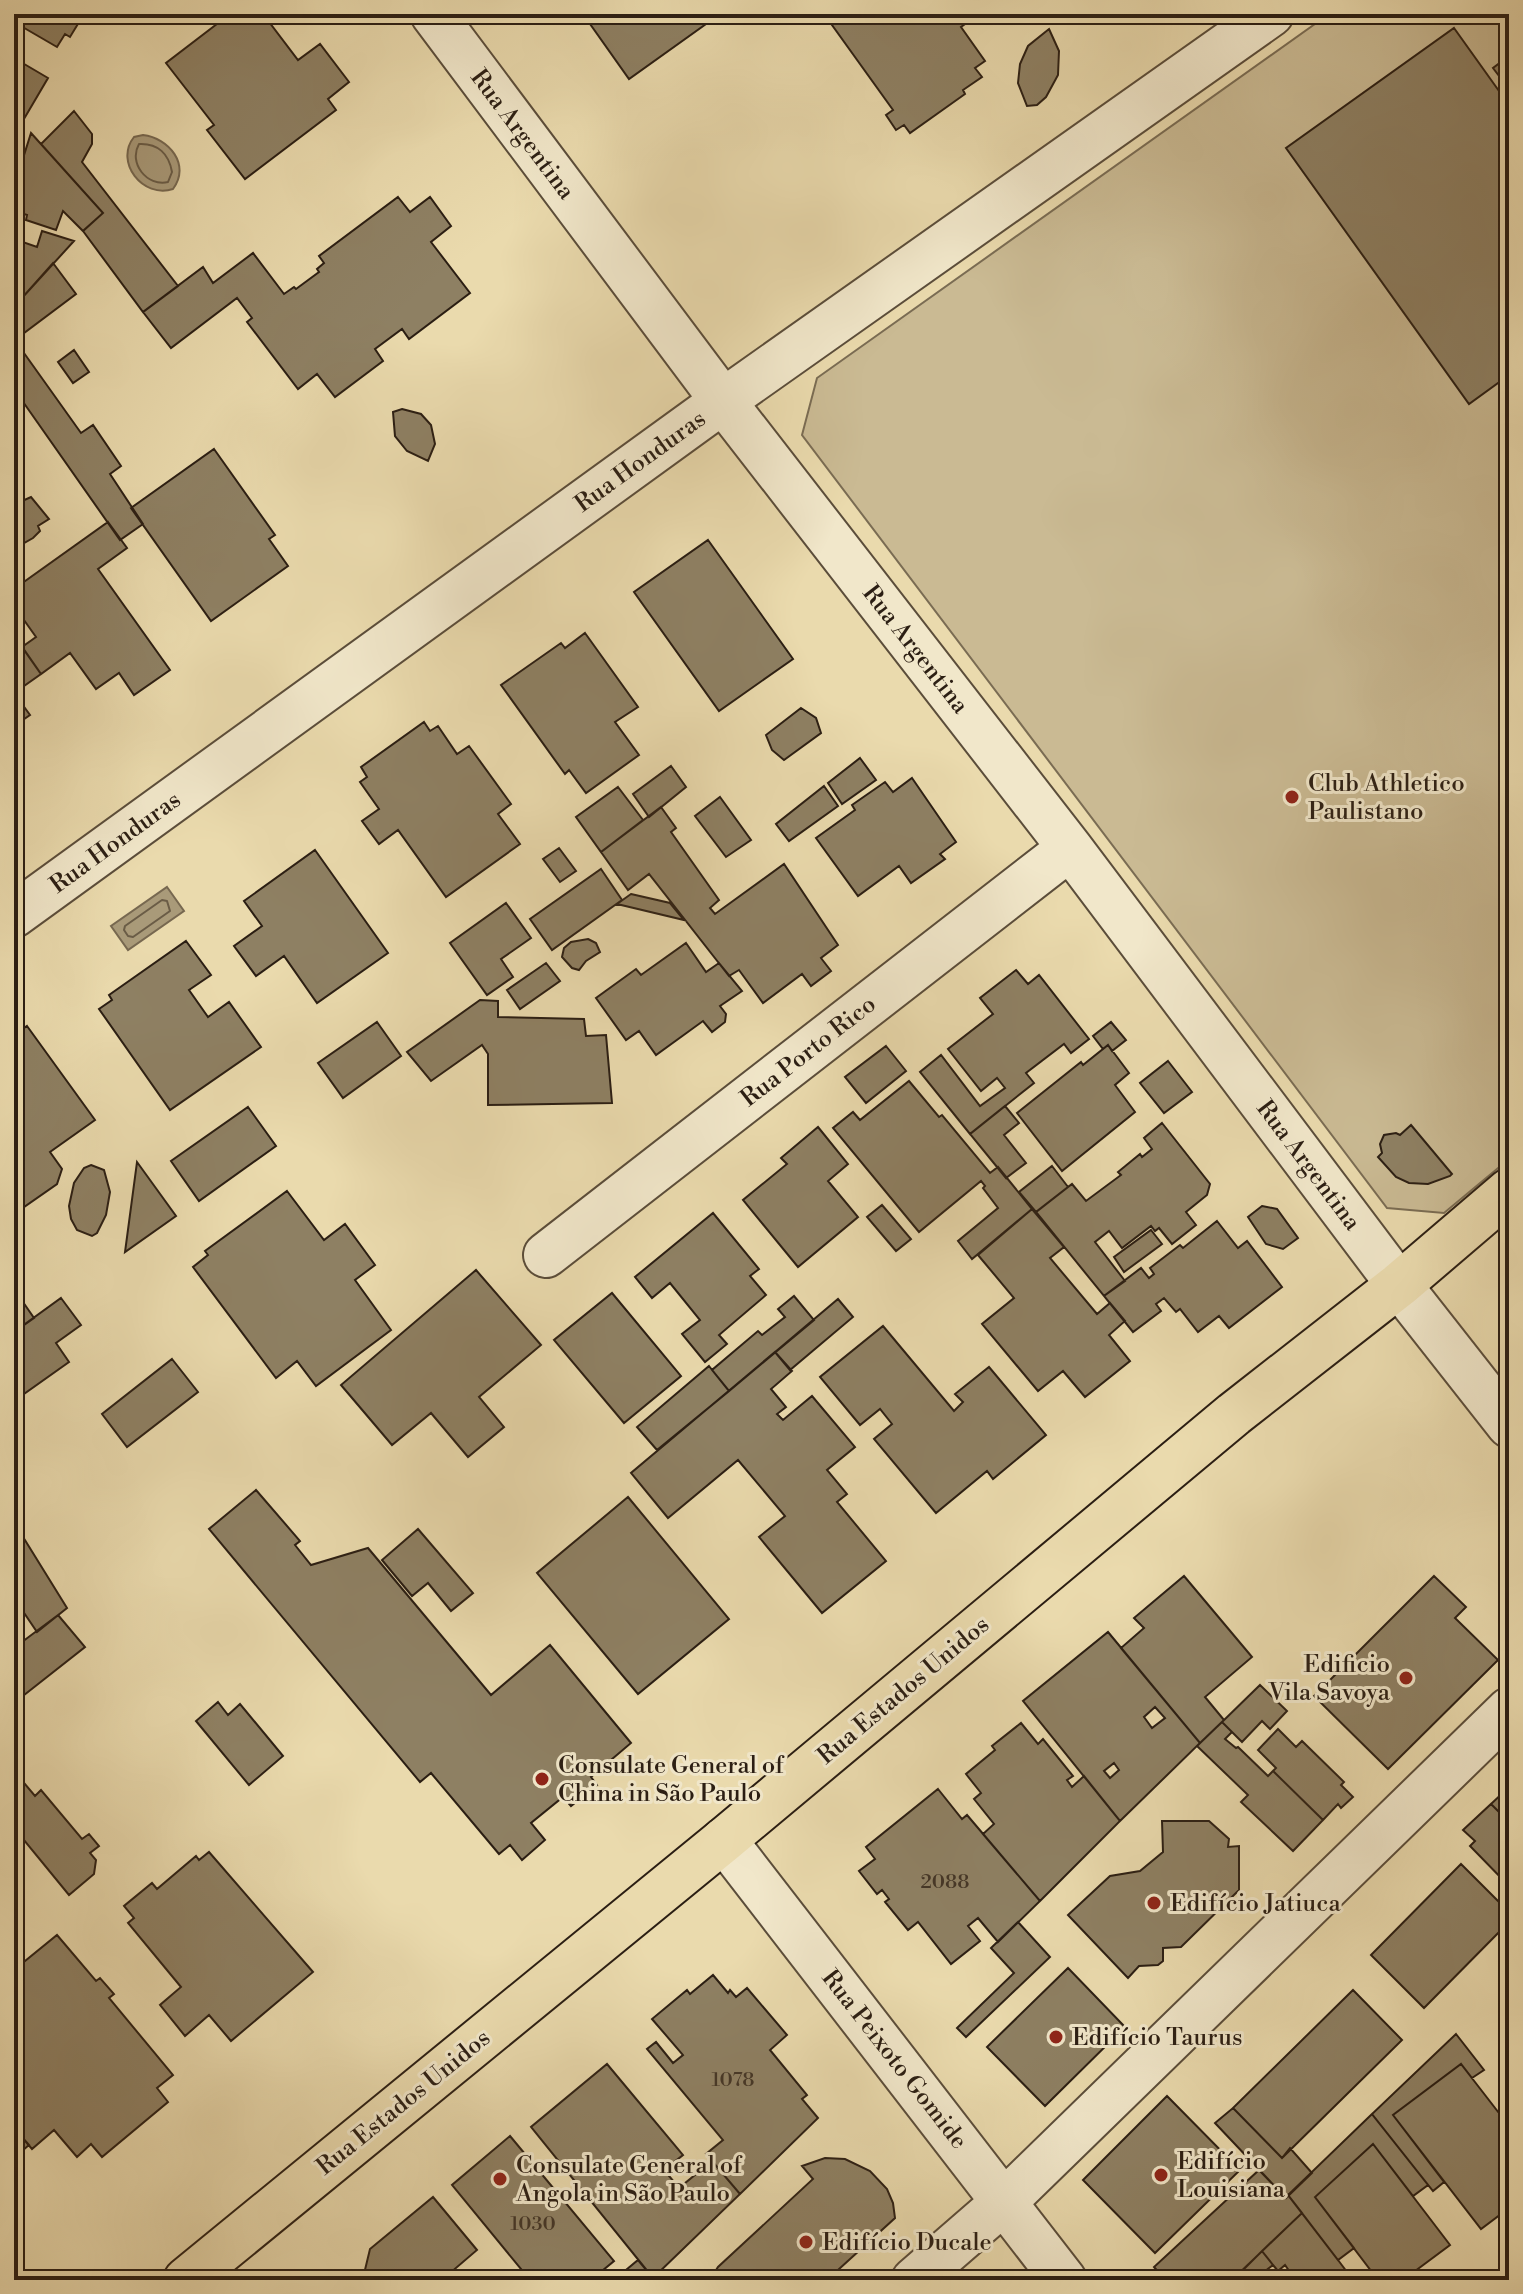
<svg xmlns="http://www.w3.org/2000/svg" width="1523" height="2294" font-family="'Libre Bodoni',serif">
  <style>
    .green { fill: #caba93; stroke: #7a6c53; stroke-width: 2 }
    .water { fill: #a99a79; stroke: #776850; stroke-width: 2 }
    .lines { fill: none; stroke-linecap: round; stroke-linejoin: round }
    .shore { stroke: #6a5c46; stroke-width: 2 }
    .building { fill: #8e8063; stroke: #2b1e13; stroke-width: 2; fill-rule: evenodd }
    .minor-casing { stroke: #5b4d3a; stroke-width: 48 }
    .major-casing { stroke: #2b1e13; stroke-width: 48 }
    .minor { stroke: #f1e7ca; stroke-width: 44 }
    .major { stroke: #eadaad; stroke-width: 44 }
    .poi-dot { fill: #8f2418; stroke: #f1e7ca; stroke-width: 3 }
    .labels { text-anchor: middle; stroke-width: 6; stroke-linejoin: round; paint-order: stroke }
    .number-label { font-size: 20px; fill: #443627 }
    .street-label { font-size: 24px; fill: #2b1e13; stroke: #f1e7ca }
    .poi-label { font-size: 24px; fill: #2b1e13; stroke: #f1e7ca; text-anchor: start }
  </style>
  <rect width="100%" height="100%" fill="#eadaad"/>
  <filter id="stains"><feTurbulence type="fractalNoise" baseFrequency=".0025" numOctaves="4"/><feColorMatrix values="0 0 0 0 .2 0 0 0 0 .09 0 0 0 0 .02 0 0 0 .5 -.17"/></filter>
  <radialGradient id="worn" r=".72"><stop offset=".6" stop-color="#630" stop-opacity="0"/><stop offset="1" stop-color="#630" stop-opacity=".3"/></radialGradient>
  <path class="green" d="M1329,14H1509V1159L1444,1213L1387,1208L802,435L817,378Z"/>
  <path class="water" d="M143,135C169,138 191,165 173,189C143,199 114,162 134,137Z
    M167,887L184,911L128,950L111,926Z"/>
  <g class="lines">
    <path class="shore" d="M139,144C158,143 169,154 172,172L168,182C147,187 128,163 139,144Z
      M162,900L167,901L170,911L133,937L128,936L124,930L125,926Z"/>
  </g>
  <path class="building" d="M14,14H84L70,37L65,34L57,47L14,22Z
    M230,14H263L298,60L320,44L349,82L328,99L336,110L245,179L207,130L214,125L166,63Z
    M583,14H720L629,79Z
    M848,14H979L961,27L985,61L975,68L982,77L963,90L965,94L910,133L904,125L896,130L886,115L893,110L832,25Z
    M1454,28L1509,105V375L1469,404L1286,148Z
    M1049,29L1059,51L1058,75L1046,97L1037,105L1027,106L1018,83L1020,64L1028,46Z
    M1509,56V89L1493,68Z
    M14,58L48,78L21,124L14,118Z
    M74,111L92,134V144L82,162L178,286L143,312L83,231L103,213L41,144Z
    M31,133L103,213L83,231L63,211L56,230L26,220L27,215L14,211V187Z
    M398,197L410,212L430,197L451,226L431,242L470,293L409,339L402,329L375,349L383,361L335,397L317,374L298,389L247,322L252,318L237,298L171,348L143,312L203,267L213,283L253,253L284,294L294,287L296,289L319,272L317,269L324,263L319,256Z
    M42,231L74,241L21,299L14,297V251L17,240L37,247Z
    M53,263L76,294L24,333L14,320V307Z
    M14,339L81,433L93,425L121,466L110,474L143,524L120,540L14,389Z
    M74,350L89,372L73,383L58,362Z
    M402,409L421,414L431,425L435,444L428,461L407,451L395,436L393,412Z
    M214,449L275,535L269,539L288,566L211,621L131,508Z
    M14,496L20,502L31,497L49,519L38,526L40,531L33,538L17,547L14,545Z
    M108,522L127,548L98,569L170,670L134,695L119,673L96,689L70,653L41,674L22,647L36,637L14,606V589Z
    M708,540L793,659L719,711L634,592Z
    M585,633L638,707L615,722L639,755L586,793L569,770L565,774L501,685L561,643L565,648Z
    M23,648L41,674L14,693V656Z
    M14,693L30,715L14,726Z
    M801,708L816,718L821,733L784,760L772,750L766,735Z
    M424,722L430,731L438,726L457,754L469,746L511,804L498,814L520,844L446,897L398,830L379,844L362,821L379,809L360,782L367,777L361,767Z
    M860,758L876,780L842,804L828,783Z
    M671,766L686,787L649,817L633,794Z
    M912,778L956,842L940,854L945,859L911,883L899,866L858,896L816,838L855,810L852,805L885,782L893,792Z
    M824,786L838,806L789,841L776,824Z
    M618,787L643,820L601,852L576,817Z
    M720,797L751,840L726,857L695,816Z
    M661,807L676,828L671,832L719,900L710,908L715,914L784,864L838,945L821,958L831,971L811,986L802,974L763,1003L739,970L729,976L649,874L628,890L601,852Z
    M559,848L576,871L560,882L543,859Z
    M315,850L388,953L317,1003L284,956L256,976L234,946L262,926L244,901Z
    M601,869L622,900L552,950L530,919Z
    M631,894L670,903L684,920L617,904Z
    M506,903L531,938L501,959L513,977L487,995L450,943Z
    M588,939L596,943L600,952L586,961L579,970L572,968L562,957L564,948L571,942Z
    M186,941L211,975L189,990L208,1017L229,1002L261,1047L170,1110L99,1009L112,1000L109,995Z
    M686,943L706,972L719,963L742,991L720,1006L726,1014L725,1022L712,1032L703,1021L656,1055L639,1031L626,1040L596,998L636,969L641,975Z
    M546,963L560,981L520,1009L507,990Z
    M1016,970L1028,984L1039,975L1089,1039L1071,1053L1064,1044L1026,1073L1034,1083L970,1134L920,1072L941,1055L980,1106L1005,1088L997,1078L981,1091L948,1049L993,1014L980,998Z
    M480,1000L498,1001V1017L584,1019L586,1036L606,1035L612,1103L488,1105V1054L482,1045L431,1081L407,1052Z
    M377,1022L401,1056L343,1098L318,1063Z
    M1111,1022L1126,1040L1112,1051L1108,1045L1103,1049L1093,1036Z
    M27,1026L95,1120L50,1152L62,1169L57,1184L14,1214V1035Z
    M1108,1045L1129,1073L1115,1085L1135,1112L1062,1171L1017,1113L1081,1062L1083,1065Z
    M886,1046L906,1071L866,1103L845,1077Z
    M1168,1061L1192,1092L1164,1113L1140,1083Z
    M909,1081L939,1117L942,1115L990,1173L998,1167L1032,1209L972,1259L958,1241L998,1208L983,1188L985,1186L981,1181L919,1232L833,1128L853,1112L860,1120Z
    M1005,1106L1019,1123L1004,1135L1026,1163L1006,1178L970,1134Z
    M248,1107L276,1146L199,1201L171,1161Z
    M1162,1123L1210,1184L1207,1195L1186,1212L1196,1225L1172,1244L1159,1228L1155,1231L1151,1226L1122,1248L1109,1231L1095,1242L1125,1281L1104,1296L1036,1212L1072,1184L1086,1201L1121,1175L1118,1172L1140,1154L1142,1157L1152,1149L1144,1138Z
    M1411,1125L1452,1174L1450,1176L1428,1184L1409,1183L1396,1177L1378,1157L1382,1153L1380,1144L1384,1135L1396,1133L1400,1135Z
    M818,1127L848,1164L828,1181L858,1217L798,1267L743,1200L787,1164L781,1158Z
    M137,1162L176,1216L125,1252Z
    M91,1165L104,1170L110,1192L106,1215L97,1233L92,1236L77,1230L71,1219L69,1206L74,1183L84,1168Z
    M1052,1166L1068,1187L1036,1212L1019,1192Z
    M287,1191L324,1240L345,1224L375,1265L355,1280L391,1330L316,1386L297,1361L276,1378L193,1267L208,1255L205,1251Z
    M882,1205L911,1239L896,1251L867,1217Z
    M1262,1206L1277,1209L1298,1238L1283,1249L1266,1244L1248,1217Z
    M1032,1209L1064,1247L1050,1258L1097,1314L1110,1303L1125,1321L1109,1335L1130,1361L1085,1397L1063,1371L1038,1391L982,1324L1014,1298L978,1255Z
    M713,1213L759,1269L750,1276L766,1295L719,1335L727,1344L705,1362L682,1334L700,1320L670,1283L652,1298L635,1277Z
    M1217,1221L1238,1248L1247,1241L1282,1287L1229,1328L1219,1316L1198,1332L1180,1309L1176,1312L1164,1298L1156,1304L1161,1311L1133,1332L1104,1296L1141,1268L1149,1278L1154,1274L1150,1268L1180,1245L1183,1248Z
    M1151,1230L1162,1244L1124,1272L1114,1257Z
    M476,1270L541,1345L479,1397L504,1427L468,1457L431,1413L392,1445L341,1385Z
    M14,1289L34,1318L14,1332Z
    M612,1293L681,1376L624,1423L554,1340Z
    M794,1296L814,1320L729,1391L712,1370L758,1331L762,1335L785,1317L778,1309Z
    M61,1298L81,1325L56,1343L69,1362L14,1401V1332Z
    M838,1299L853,1317L790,1370L775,1352Z
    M883,1326L954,1411L963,1402L955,1394L989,1367L1046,1435L993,1479L987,1471L936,1513L874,1439L892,1424L880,1409L860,1425L820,1377Z
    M775,1352L792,1371L771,1389L786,1407L777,1414L783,1420L812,1396L855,1447L827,1470L847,1494L837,1502L886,1561L822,1613L759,1537L785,1516L738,1460L668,1518L631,1473Z
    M172,1359L198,1392L127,1447L102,1414Z
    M709,1366L729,1391L657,1450L637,1427Z
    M256,1490L300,1541L295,1545L311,1565L368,1548L491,1695L550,1645L631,1743L591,1777L597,1785L571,1806L563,1797L531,1823L545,1840L522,1860L510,1845L499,1854L431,1773L420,1782L209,1529Z
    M628,1497L729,1619L638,1694L537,1573Z
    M15,1524L67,1608L37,1632L14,1598Z
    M418,1529L473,1593L451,1611L428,1583L412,1596L382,1560Z
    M1184,1576L1252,1657L1205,1697L1224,1720L1200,1743L1121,1648L1144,1628L1134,1618Z
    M1434,1576L1466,1607L1455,1618L1498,1660L1388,1769L1314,1696Z
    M58,1615L85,1647L14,1703V1648Z
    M1108,1632L1200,1743L1120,1821L1023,1701ZM1155,1707L1165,1718L1152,1728L1144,1717ZM1114,1763L1119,1770L1110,1778L1104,1771Z
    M1260,1685L1287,1711L1270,1729L1262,1721L1242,1742L1222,1722Z
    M218,1702L228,1715L240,1704L283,1756L249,1785L196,1721Z
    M1222,1722L1232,1732L1225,1739L1236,1748L1238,1747L1268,1776L1273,1771L1323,1820L1293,1851L1241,1802L1248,1795L1197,1746Z
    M1021,1723L1038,1744L1043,1739L1073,1776L1067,1780L1072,1787L1084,1776L1120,1821L1040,1901L983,1834L994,1824L974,1799L981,1793L966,1774L995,1750L992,1746Z
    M1278,1729L1296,1747L1302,1741L1344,1782L1341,1785L1353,1797L1341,1808L1338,1804L1323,1820L1273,1771L1276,1768L1258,1750Z
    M14,1771L35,1796L41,1790L82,1839L89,1834L99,1846L90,1853L96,1860L94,1874L69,1895L14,1828Z
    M1509,1787V1822L1491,1804Z
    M938,1789L962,1819L967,1815L1040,1901L998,1942L978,1918L968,1926L980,1941L951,1964L918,1922L908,1930L885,1902L889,1899L882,1890L877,1894L859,1871L875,1859L866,1847Z
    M1491,1804L1509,1822V1886L1470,1846L1475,1841L1463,1830Z
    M1162,1821H1209L1229,1839L1228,1847L1239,1846V1890L1181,1947L1163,1948V1961L1158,1965L1139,1966L1128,1978L1068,1915L1110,1876L1140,1871L1163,1852Z
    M209,1852L313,1972L231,2041L209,2015L185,2036L160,2005L181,1987L128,1923L134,1918L124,1906L152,1883L157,1889L196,1856L199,1860Z
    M1461,1864L1509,1912V1922L1424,2008L1371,1955Z
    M1018,1922L1050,1957L966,2037L957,2028L1014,1973L991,1948Z
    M57,1935L96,1981L100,1978L114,1994L109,1998L173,2075L157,2088L168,2102L102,2157L91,2144L77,2157L54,2130L32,2149L14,2128V1970Z
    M1068,1968L1125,2027L1045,2106L987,2047Z
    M713,1975L728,1993L730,1990L736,1997L747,1988L787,2035L770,2050L807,2095L802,2099L818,2118L740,2194L706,2154L723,2140L647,2049L656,2042L673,2063L683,2055L652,2019L687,1990L690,1994Z
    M1353,1990L1402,2040L1282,2158L1233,2108Z
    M1456,2034L1484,2070L1472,2078L1461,2064L1393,2115L1444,2182L1433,2191L1372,2114Z
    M607,2064L683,2155L664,2170L679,2188L712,2161L740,2194L653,2278L531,2127Z
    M1461,2064L1509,2126V2208L1481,2229L1393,2115Z
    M1167,2096L1240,2170L1155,2253L1083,2180Z
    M1233,2108L1282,2158L1290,2148L1312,2173L1286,2198L1215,2123Z
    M1372,2114L1428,2185L1413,2196L1373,2144L1315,2197L1354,2248L1338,2260L1288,2195Z
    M14,2128L29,2145L14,2158Z
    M510,2136L614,2261L591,2280H530L452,2185Z
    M1373,2144L1450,2245L1403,2280H1378L1315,2197Z
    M825,2158L845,2159L870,2171L887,2189L893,2203L895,2218L827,2280H710L718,2267L813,2179L802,2166Z
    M1259,2170L1286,2198L1288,2195L1302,2213L1232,2280H1153L1160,2274L1154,2267Z
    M433,2197L477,2250L450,2273L456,2280H375V2272L364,2274L370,2249Z
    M1302,2213L1338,2260L1353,2280H1286L1292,2275L1285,2265L1278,2271L1273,2265L1262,2251Z
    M1262,2251L1273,2265L1264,2272L1271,2280H1247L1241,2272Z
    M638,2260L653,2278L651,2280H614Z"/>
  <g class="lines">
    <g class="minor-casing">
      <path id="minor" d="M433,14L723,401L1070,848L1399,1285L1509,1425
        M14,915L723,401L1271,14
        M546,1255L1070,848
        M724,1840L1064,2280
        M914,2280L1005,2201L1509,1710"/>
    </g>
    <g class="major-casing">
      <path id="major" d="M186,2280L724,1840L1234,1414L1399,1285L1509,1191"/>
    </g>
    <use href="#minor" class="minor"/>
    <use href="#major" class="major"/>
  </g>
  <g class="poi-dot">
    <circle cx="1292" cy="797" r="8"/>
    <circle cx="1406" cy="1678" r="8"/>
    <circle cx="542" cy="1779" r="8"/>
    <circle cx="1154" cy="1903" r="8"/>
    <circle cx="1056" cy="2037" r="8"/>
    <circle cx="1161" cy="2175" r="8"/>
    <circle cx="500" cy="2179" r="8"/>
    <circle cx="806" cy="2242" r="8"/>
  </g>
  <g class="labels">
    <g class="number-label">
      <text x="945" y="1888">2088</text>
      <text x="733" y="2086">1078</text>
      <text x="533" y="2230">1030</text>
    </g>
    <g class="street-label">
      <text transform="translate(523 134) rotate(53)" y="8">Rua Argentina</text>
      <text transform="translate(640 461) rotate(-36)" y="8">Rua Honduras</text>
      <text transform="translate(916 649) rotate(52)" y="8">Rua Argentina</text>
      <text transform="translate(115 842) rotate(-36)" y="8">Rua Honduras</text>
      <text transform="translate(808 1051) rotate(-38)" y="8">Rua Porto Rico</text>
      <text transform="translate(1309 1165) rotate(53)" y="8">Rua Argentina</text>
      <text transform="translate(903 1690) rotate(-40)" y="8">Rua Estados Unidos</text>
      <text transform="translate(895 2059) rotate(52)" y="8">Rua Peixoto Gomide</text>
      <text transform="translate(403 2102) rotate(-39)" y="8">Rua Estados Unidos</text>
    </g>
    <g class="poi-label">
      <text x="1308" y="791">Club Athletico<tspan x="1308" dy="28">Paulistano</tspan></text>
      <text x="1390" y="1672" text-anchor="end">Edificio<tspan x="1390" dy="28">Vila Savoya</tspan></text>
      <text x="558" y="1773">Consulate General of<tspan x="558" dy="28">China in São Paulo</tspan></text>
      <text x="1170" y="1911">Edifício Jatiuca</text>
      <text x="1072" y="2045">Edifício Taurus</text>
      <text x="1177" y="2169">Edifício<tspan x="1177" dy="28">Louisiana</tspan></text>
      <text x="516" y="2173">Consulate General of<tspan x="516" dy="28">Angola in São Paulo</tspan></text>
      <text x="822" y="2250">Edifício Ducale</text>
    </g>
  </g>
  <rect width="1523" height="2294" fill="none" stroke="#eadaad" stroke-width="48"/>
  <rect x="16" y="16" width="1491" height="2262" fill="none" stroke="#2b1e13" stroke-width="4"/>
  <rect x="24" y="24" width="1475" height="2246" fill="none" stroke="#2b1e13" stroke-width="2"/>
  <rect width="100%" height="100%" filter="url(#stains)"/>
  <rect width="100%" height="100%" fill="url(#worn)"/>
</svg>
